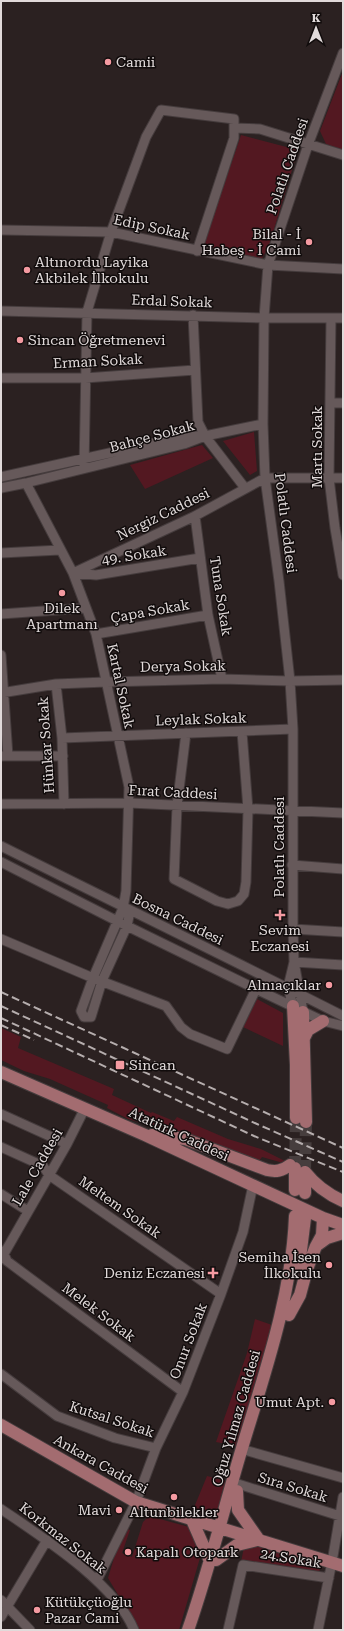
<svg xmlns="http://www.w3.org/2000/svg" width="344" height="1631" font-family="'Roboto Serif',serif">
  <style>
    .green { fill: #531821 }
    .lines { fill: none; stroke-linecap: round; stroke-linejoin: round }
    .major-tunnel { stroke: #463d3d; stroke-width: 12; stroke-dasharray: 12 6; stroke-linecap: butt }
    .minor-casing { stroke: #453c3d; stroke-width: 11 }
    .major-casing { stroke: #453c3d; stroke-width: 14 }
    .minor { stroke: #66595a; stroke-width: 9 }
    .major { stroke: #a36c70; stroke-width: 12 }
    .rail { stroke: #b5adad; stroke-width: 2; stroke-dasharray: 8 4; stroke-linecap: butt }
    .poi-dot { fill: #f49aa1; stroke: #110c0c; stroke-width: 1.5 }
    .labels { text-anchor: middle; stroke-width: 3; stroke-linejoin: round; paint-order: stroke }
    .poi-label { font-size: 14px; fill: #e1dada; stroke: #110c0c; text-anchor: start }
    .street-label { font-size: 14px; fill: #e1dada; stroke: #110c0c }
  </style>
  <rect width="100%" height="100%" fill="#2b2121"/>
  <path class="green" d="M343,71V150L326,144L320,131Z
    M241,135L298,150L269,246L261,260L210,249L203,246Z
    M254,432L257,471L250,475L223,441Z
    M202,445L213,458L145,489L130,465Z
    M257,999L283,1013V1046L243,1027Z
    M1,1028L21,1037L18,1048L114,1089L112,1095L151,1113L152,1112L174,1121L177,1117L228,1139L261,1149L285,1161L283,1163L262,1157L259,1161L181,1134L128,1119L107,1108L108,1105L50,1079L24,1071L1,1060Z
    M255,1319L272,1325L254,1391L236,1446L216,1442L247,1353Z
    M207,1476L227,1481L218,1514L213,1516L193,1510Z
    M149,1516L189,1527L202,1551L179,1630H139L108,1578L117,1548L127,1529L130,1530L122,1553L132,1557L143,1522Z
    M252,1545L321,1563L319,1574L241,1562L244,1547Z"/>
  <g class="lines">
    <path class="major-tunnel" d="M295,1168L296,1118
      M305,1172L306,1122"/>
    <g class="minor-casing">
      <path id="minor" d="M234,128L260,129L343,155
        M1,230L111,232L268,265L343,269
        M1,311L264,318H343
        M193,315L198,422L205,436L245,488
        M331,318L329,478L335,528L343,575
        M1,378H85L195,370
        M330,403H343
        M84,468L87,312L111,232L146,137L161,110L234,119V138L197,251
        M1,477L186,436H198
        M26,483L73,573L96,634L129,787L126,891L123,908L93,978L81,1011L84,1017H91L102,981L127,926L130,911
        M1,488L26,483L184,444L205,436L263,424
        M195,516L208,615L222,679
        M1,553L60,550
        M73,573L195,516L265,478H343
        M74,573L96,575L200,558
        M1,614L86,608
        M96,634L208,615
        M1,655L8,756
        M56,684L62,738L64,804
        M1,693L56,684L106,682L222,679L290,681L343,680
        M186,733L177,806L174,879L217,901L228,904L238,901L244,894L246,882L248,809L242,732
        M62,738L293,729
        M1,756H63
        M1,804L129,803L343,813
        M1,846C115,903 229,958 343,1016
        M1,862L127,926L256,989L323,1021L343,1026
        M292,865L343,869
        M293,929L343,932
        M1,939L93,978L166,1006L181,1027L190,1034L227,1049L256,989
        M294,962L343,965
        M295,967L303,1012
        M293,1006L288,987L294,962L293,929V729L290,681L279,581L265,478L263,424L264,318L268,265L308,145L343,53
        M1,1114L67,1144
        M1,1147L43,1166L49,1175L221,1294
        M1,1194L28,1211
        M1,1251L4,1254L7,1261L183,1392
        M1,1259L67,1144L85,1108
        M1,1374L57,1416L115,1438L156,1448
        M248,1451L343,1478
        M238,1484L340,1516
        M1,1509C42,1537 115,1583 134,1630
        M97,1580L136,1502L156,1448L183,1392L221,1294L243,1232L253,1185
        M1,1600L30,1630
        M1,1617L47,1540
        M228,1630L243,1565L329,1578
        M318,1630L332,1562L343,1497"/>
    </g>
    <g class="major-casing">
      <path id="major" d="M293,1006L296,1065V1118
        M303,1012L306,1122
        M304,1038L308,1030L323,1021
        M1,1072L145,1135L323,1218L343,1225
        M152,1135L185,1139L267,1170C276,1172 282,1171 290,1165
        M295,1168V1190
        M305,1172C316,1186 327,1194 343,1201
        M305,1193V1172
        M316,1246L322,1235L323,1218
        M299,1266L305,1218
        M289,1315L300,1295L307,1269L316,1246L327,1238L343,1233
        M1,1425L136,1502L343,1566
        M237,1491L238,1510L259,1540
        M192,1520L210,1561
        M216,1560L237,1545L257,1540
        M188,1630C209,1570 224,1508 242,1448C265,1372 292,1295 295,1216"/>
    </g>
    <use href="#minor" class="minor"/>
    <use href="#major" class="major"/>
    <path class="rail" d="M1,992L343,1148
      M1,1006L257,1124L343,1162
      M1,1018L254,1136L343,1172
      M1,1025L34,1040"/>
  </g>
  <g class="poi-dot">
    <circle cx="108" cy="62" r="4"/>
    <circle cx="309" cy="242" r="4"/>
    <circle cx="27" cy="270" r="4"/>
    <circle cx="20" cy="340" r="4"/>
    <circle cx="62" cy="593" r="4"/>
    <path d="M278 909h4v4h4v4h-4v4h-4v-4h-4v-4h4z"/>
    <circle cx="329" cy="985" r="4"/>
    <rect x="115" y="1060" width="10" height="10" rx="2"/>
    <circle cx="329" cy="1265" r="4"/>
    <path d="M211 1267h4v4h4v4h-4v4h-4v-4h-4v-4h4z"/>
    <circle cx="332" cy="1402" r="4"/>
    <circle cx="174" cy="1497" r="4"/>
    <circle cx="119" cy="1510" r="4"/>
    <circle cx="128" cy="1552" r="4"/>
    <circle cx="37" cy="1610" r="4"/>
  </g>
  <g class="labels">
    <g class="poi-label">
      <text x="116" y="67">Camii</text>
      <text x="301" y="239" text-anchor="end">Bilal - İ<tspan x="301" dy="16">Habeş - İ Cami</tspan></text>
      <text x="35" y="267">Altınordu Layika<tspan x="35" dy="16">Akbilek İlkokulu</tspan></text>
      <text x="28" y="345">Sincan Öğretmenevi</text>
      <text x="62" y="613" text-anchor="middle">Dilek<tspan x="62" dy="16">Apartmanı</tspan></text>
      <text x="280" y="935" text-anchor="middle">Sevim<tspan x="280" dy="16">Eczanesi</tspan></text>
      <text x="321" y="990" text-anchor="end">Alnıaçıklar</text>
      <text x="129" y="1070">Sincan</text>
      <text x="321" y="1262" text-anchor="end">Semiha İsen<tspan x="321" dy="16">İlkokulu</tspan></text>
      <text x="205" y="1278" text-anchor="end">Deniz Eczanesi</text>
      <text x="324" y="1407" text-anchor="end">Umut Apt.</text>
      <text x="111" y="1515" text-anchor="end">Mavi</text>
      <text x="174" y="1517" text-anchor="middle">Altunbilekler</text>
      <text x="136" y="1557">Kapalı Otopark</text>
      <text x="45" y="1607">Kütükçüoğlu<tspan x="45" dy="16">Pazar Cami</tspan></text>
    </g>
    <g class="street-label">
      <text transform="translate(287 166) rotate(-71)" y="5">Polatlı Caddesi</text>
      <text transform="translate(152 227) rotate(12)" y="5">Edip Sokak</text>
      <text transform="translate(172 301) rotate(2)" y="5">Erdal Sokak</text>
      <text transform="translate(98 361) rotate(-3)" y="5">Erman Sokak</text>
      <text transform="translate(152 436) rotate(-15)" y="5">Bahçe Sokak</text>
      <text transform="translate(317 447) rotate(-90)" y="5">Martı Sokak</text>
      <text transform="translate(163 514) rotate(-26)" y="5">Nergiz Caddesi</text>
      <text transform="translate(286 523) rotate(83)" y="5">Polatlı Caddesi</text>
      <text transform="translate(134 555) rotate(-9)" y="5">49. Sokak</text>
      <text transform="translate(221 596) rotate(81)" y="5">Tuna Sokak</text>
      <text transform="translate(150 611) rotate(-10)" y="5">Çapa Sokak</text>
      <text transform="translate(183 666) rotate(-1)" y="5">Derya Sokak</text>
      <text transform="translate(121 686) rotate(78)" y="5">Kartal Sokak</text>
      <text transform="translate(201 719) rotate(-2)" y="5">Leylak Sokak</text>
      <text transform="translate(46 745) rotate(-94)" y="5">Hünkar Sokak</text>
      <text transform="translate(173 792) rotate(3)" y="5">Fırat Caddesi</text>
      <text transform="translate(279 847) rotate(-90)" y="5">Polatlı Caddesi</text>
      <text transform="translate(178 919) rotate(26)" y="5">Bosna Caddesi</text>
      <text transform="translate(179 1134) rotate(25)" y="5">Atatürk Caddesi</text>
      <text transform="translate(37 1167) rotate(-60)" y="5">Lale Caddesi</text>
      <text transform="translate(120 1207) rotate(35)" y="5">Meltem Sokak</text>
      <text transform="translate(99 1312) rotate(37)" y="5">Melek Sokak</text>
      <text transform="translate(188 1341) rotate(-69)" y="5">Onur Sokak</text>
      <text transform="translate(236 1418) rotate(-74)" y="5">Oğuz Yılmaz Caddesi</text>
      <text transform="translate(112 1419) rotate(18)" y="5">Kutsal Sokak</text>
      <text transform="translate(101 1464) rotate(29)" y="5">Ankara Caddesi</text>
      <text transform="translate(293 1487) rotate(17)" y="5">Sıra Sokak</text>
      <text transform="translate(63 1538) rotate(38)" y="5">Korkmaz Sokak</text>
      <text transform="translate(291 1558) rotate(9)" y="5">24.Sokak</text>
    </g>
  </g>
  <rect width="344" height="1631" fill="none" stroke="#e1dada" stroke-width="4"/>
  <g transform="translate(316 28)" stroke="#110c0c" stroke-width="3" paint-order="stroke">
  <path d="M0-3L7 15L0 10L-7 15Z" fill="#e1dada"/>
  <text y="-6" font-size="11" font-weight="bold" text-anchor="middle" fill="#e1dada">K</text>
  </g>
</svg>
